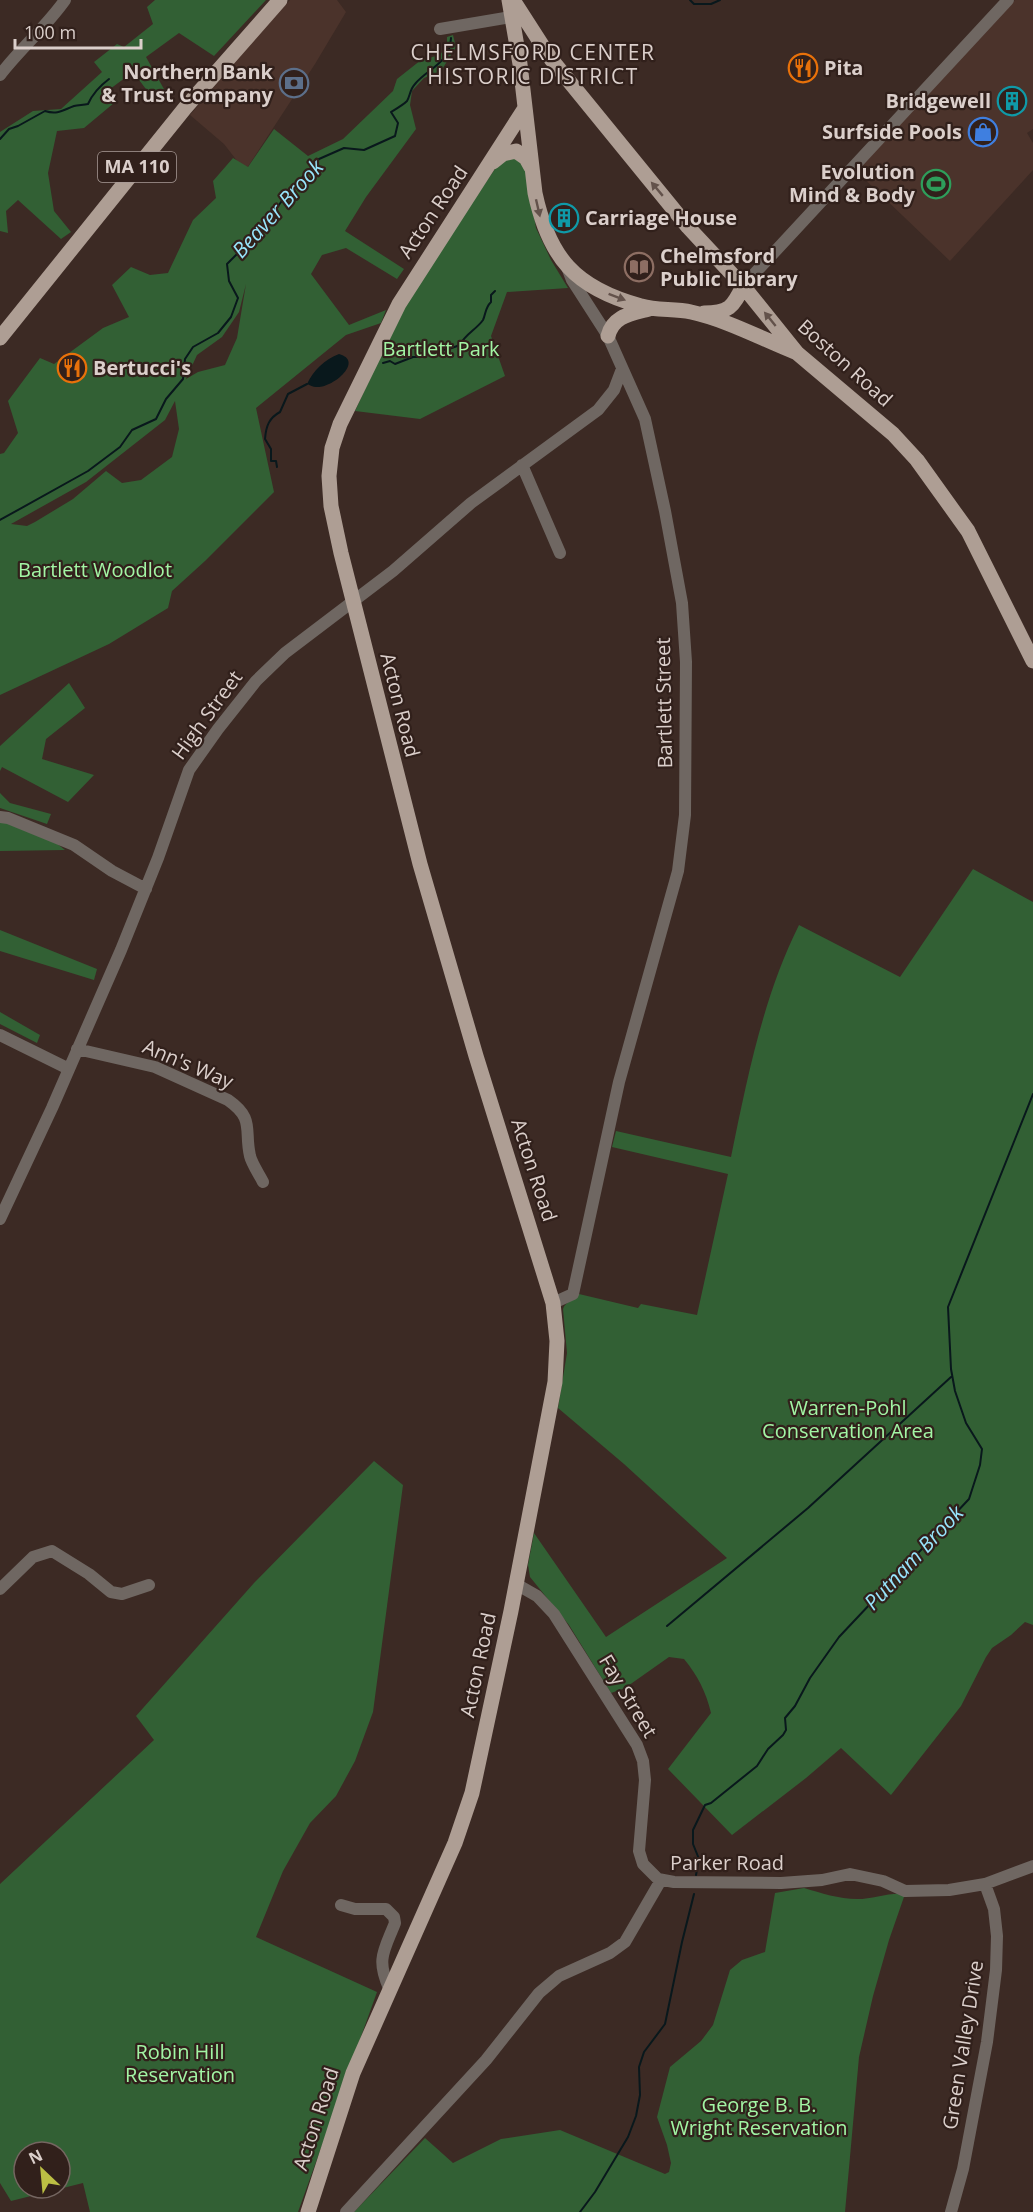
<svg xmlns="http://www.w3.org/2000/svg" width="1033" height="2212" font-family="'Open Sans',sans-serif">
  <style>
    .built { fill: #4b332b }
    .green { fill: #326034; fill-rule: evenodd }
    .water { fill: #09181c }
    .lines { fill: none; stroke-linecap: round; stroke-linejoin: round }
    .stream { stroke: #09181c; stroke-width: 2 }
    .minor { stroke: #6f6762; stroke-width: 12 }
    .major { stroke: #ae9e94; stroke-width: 15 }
    .oneway { fill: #63524b }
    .labels { text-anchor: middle; stroke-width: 4.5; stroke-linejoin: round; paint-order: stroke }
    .shield { fill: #31201b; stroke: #a89a96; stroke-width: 1.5 }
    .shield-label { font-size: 18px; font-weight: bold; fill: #dbcfcb }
    .poi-label { font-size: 20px; font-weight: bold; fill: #dbcfcb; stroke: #31201b; text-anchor: start }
    .street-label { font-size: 20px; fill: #dbcfcb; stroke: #31201b }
    .park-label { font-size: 20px; fill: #a2f5a4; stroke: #31201b }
    .neighbourhood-label { font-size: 21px; letter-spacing: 1.5px; fill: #dbcfcb; stroke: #31201b }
    .water-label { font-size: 21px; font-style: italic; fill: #97e4fb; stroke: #31201b }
  </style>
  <rect width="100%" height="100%" fill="#3c2a24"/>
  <path class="built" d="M290,0H337L346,12L315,64L245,171L224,144L190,115L251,43Z
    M1015,0H1033V129L1027,133L1033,143V170L950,261L856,171Z"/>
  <path class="green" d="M155,0H266L214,56L179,33L146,57L169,98L155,101L133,72L110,89L114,103L84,128L57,131L48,173L54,211L71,232L61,239L18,200L6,211L8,233L0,231V132L33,111L61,109L102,72L94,62L117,44L124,47L153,24L147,7Z
    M453,35L456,47L441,71L424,78L412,91L410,105L416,129L366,197L345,231L404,269L397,279L346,248L322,255L311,274L349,325L386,310L381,323L346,335L256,408L274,492L205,561L172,591L168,608L109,644L0,695V454L4,453L18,433L8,401L40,358L54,364L103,328L129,317L112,285L131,267L150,275L168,273L193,220L216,198L213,181L233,158L248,167L274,129L308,156L343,139L393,91L397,79L421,60L440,55L447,45V37ZM246,284L237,338L225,365L198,372L186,379L197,355L222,337L239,312ZM175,401L179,429L172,457L141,480L122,483L106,471L73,499L35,522L27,526L11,524L86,482L165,420Z
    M515,156L526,170L536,228L551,260L568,288L507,292L491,336L505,376L420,419L355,411L396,322L433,260L501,160Z
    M69,683L85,708L46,739L42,759L94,775L68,802L2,767L0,771V746Z
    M0,793L10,803L51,814L47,824L0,808Z
    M0,817L45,834L65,850L0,851Z
    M973,869L1033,902V1625L1025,1622L1011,1635L992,1648L986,1657L961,1706L891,1795L841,1748L806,1778L732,1835L668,1769L711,1713C706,1692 698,1676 684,1659L669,1657L625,1688L611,1693L569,1625L530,1577L528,1565L534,1533L606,1637L727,1558L624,1464L558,1408L567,1353L563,1309C565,1302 574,1300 579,1294L638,1308L641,1304L697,1315L728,1174L612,1147L616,1131L731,1157C747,1079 763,997 799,925L900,977Z
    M0,930L97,969L94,980L0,951Z
    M0,1012L40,1035L37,1043L0,1024Z
    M374,1461L403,1485L373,1712L355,1761L336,1796L310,1823L283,1871L256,1937L377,1992L298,2212H90L83,2183L11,2201L0,2183V1884L154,1740L136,1716L254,1583ZM24,2152H60V2188H24Z
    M804,1888C821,1893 839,1899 857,1899C873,1899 889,1892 905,1894L889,1940L873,1996L859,2057L845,2212H354L425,2138L453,2163L501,2139L560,2130L665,2174L669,2172L671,2163L667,2145L657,2117L670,2067L701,2041L713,2025L730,1970L742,1960L765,1952L775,1893Z"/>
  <path class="water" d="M339,354C365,361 332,389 316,387C313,387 310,385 307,384C313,371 325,359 339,354Z"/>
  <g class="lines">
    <path class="stream" d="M690,0L694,4H711L720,0
      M0,139L9,129L18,126L45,111C58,115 63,110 74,106C78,105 83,105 88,104C92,95 101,85 109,79
      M383,363L390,361L395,364L413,357H423L436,348L446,350L460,345C465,334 476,330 483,320C486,313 485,308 491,302V295L495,291
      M277,467L276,461H271V449L265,439C266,426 269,418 280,412L288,394L307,384
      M0,520L88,471L120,447L132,430L156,419L166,399L183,379L185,359L193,347L218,333L231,317L238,298L229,281L227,264L259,232L287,194L319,159L344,148L364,150L395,136L398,123L391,112C396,109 403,105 407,101C410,96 410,89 415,84C428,68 450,64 451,38
      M667,1626L808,1508L951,1377
      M696,1875L699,1859L693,1844V1830L705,1805L711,1803L757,1766L768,1749L783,1735L786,1730L785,1718L795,1706L810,1678L839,1637L969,1499L980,1465L982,1449L966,1423L955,1391L951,1369L948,1307L1033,1094
      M580,2212L595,2192L628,2137L636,2116L640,2095L639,2067L644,2052L665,2024L682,1942L694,1894"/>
    <path class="minor" d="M440,29L511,17
      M0,75C20,49 46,27 65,0
      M743,286L1008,0
      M522,465L560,553
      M0,817L8,818L74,845L112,871L146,889
      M0,1035L69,1069
      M77,1049L155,1067L228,1100C255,1119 244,1129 250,1156C252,1164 259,1174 263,1182
      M0,1219L52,1108L121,950L158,858L189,770L218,729L256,681L285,653L393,571L471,503L598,410L614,390L622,369
      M553,1303L573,1294L619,1082L678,871L685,815L686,662L682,603L665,511L645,419L608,336L572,280L567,267
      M516,1584L537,1596L554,1614L637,1745L643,1761L645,1780L639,1851L643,1864L658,1879L674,1882L781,1883L822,1880L850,1874L883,1881L905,1891L949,1890L985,1884L1033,1866
      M0,1589L33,1557L52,1551L89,1574L111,1592L122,1594L149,1585
      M341,1905L355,1909H386L394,1917L395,1923C384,1951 376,1959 389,1988
      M346,2212L486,2060L539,1993L559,1976L610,1953L625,1942L661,1880
      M951,2212L963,2169L987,2042L996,1970L997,1936L994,1909L985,1884"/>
    <path class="major" d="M509,0L520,64L535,193C549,258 575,288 641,306C657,311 675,308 691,312C727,320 760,338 795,352
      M513,0L551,59L688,227L743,286L797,353L893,434L917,460L968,531L1033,661
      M493,162L503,154L516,151L526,158L531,167
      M704,313C729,313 733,307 743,286
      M608,336C613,316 630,314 649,309
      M0,338L185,108L280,0
      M308,2212L353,2073L455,1843L472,1793L511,1611L555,1382L557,1341L553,1303L476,1056L420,864L341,553L331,506L329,476L332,448L340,424L399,304L525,108"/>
  </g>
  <defs><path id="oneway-solid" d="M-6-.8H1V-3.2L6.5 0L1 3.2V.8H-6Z" transform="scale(1.5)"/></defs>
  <g class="oneway">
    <use href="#oneway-solid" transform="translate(657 189) rotate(-130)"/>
    <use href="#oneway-solid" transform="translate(538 208) rotate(77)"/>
    <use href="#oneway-solid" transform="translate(617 297) rotate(21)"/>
    <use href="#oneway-solid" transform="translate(770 319) rotate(-129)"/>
  </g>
  <defs>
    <g id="restaurant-ring" transform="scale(1.5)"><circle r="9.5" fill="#31201b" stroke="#e8710a" stroke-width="1.5"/><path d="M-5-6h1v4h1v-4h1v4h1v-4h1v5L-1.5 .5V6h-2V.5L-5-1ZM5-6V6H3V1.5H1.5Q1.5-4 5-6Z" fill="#e8710a"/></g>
    <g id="bank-ring" transform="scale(1.5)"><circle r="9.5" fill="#31201b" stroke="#5c6f8a" stroke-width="1.5"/><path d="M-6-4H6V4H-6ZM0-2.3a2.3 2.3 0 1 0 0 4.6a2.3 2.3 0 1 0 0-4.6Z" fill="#5c6f8a"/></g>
    <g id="building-ring" transform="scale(1.5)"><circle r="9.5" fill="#31201b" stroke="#0f9aa8" stroke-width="1.5"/><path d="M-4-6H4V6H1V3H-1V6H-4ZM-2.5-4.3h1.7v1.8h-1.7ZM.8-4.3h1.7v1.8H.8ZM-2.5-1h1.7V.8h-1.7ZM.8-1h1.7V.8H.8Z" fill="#0f9aa8"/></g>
    <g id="shop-ring" transform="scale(1.5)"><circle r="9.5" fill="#31201b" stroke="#3f7fe0" stroke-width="1.5"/><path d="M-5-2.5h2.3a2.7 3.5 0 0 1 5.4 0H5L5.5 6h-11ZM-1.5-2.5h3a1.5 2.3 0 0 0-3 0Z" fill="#3f7fe0"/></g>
    <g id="stadium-ring" transform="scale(1.5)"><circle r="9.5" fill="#31201b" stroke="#2e9e5b" stroke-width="1.5"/><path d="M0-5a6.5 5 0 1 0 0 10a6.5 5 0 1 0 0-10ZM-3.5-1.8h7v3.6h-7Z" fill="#2e9e5b"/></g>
    <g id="library-ring" transform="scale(1.5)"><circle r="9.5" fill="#31201b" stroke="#8d6e63" stroke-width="1.5"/><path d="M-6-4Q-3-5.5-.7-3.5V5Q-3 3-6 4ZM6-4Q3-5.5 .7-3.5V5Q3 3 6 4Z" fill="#8d6e63"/></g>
  </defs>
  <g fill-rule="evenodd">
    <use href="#restaurant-ring" x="803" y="68"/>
    <use href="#bank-ring" x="294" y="83"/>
    <use href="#building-ring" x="1012" y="101"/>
    <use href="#shop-ring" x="983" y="132"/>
    <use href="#stadium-ring" x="936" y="184"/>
    <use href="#building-ring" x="564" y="218"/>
    <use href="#library-ring" x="639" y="267"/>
    <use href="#restaurant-ring" x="72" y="368"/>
  </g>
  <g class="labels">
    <rect class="shield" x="98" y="152" width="78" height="30" rx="4.5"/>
    <g class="shield-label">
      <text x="137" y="173">MA 110</text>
    </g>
    <g class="poi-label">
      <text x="824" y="75">Pita</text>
      <text x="273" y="79" text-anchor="end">Northern Bank<tspan x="273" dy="23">&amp; Trust Company</tspan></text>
      <text x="991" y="108" text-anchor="end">Bridgewell</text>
      <text x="962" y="139" text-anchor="end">Surfside Pools</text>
      <text x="915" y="179" text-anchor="end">Evolution<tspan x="915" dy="23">Mind &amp; Body</tspan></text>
      <text x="585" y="225">Carriage House</text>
      <text x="660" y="263">Chelmsford<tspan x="660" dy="23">Public Library</tspan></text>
      <text x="93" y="375">Bertucci's</text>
    </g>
    <g class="street-label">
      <text transform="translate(433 212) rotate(-56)" y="7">Acton Road</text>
      <text transform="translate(845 363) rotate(42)" y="7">Boston Road</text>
      <text transform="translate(664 703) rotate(-91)" y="7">Bartlett Street</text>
      <text transform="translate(400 705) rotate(76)" y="7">Acton Road</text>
      <text transform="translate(207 715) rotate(-54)" y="7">High Street</text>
      <text transform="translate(188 1064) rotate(23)" y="7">Ann's Way</text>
      <text transform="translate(534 1170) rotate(72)" y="7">Acton Road</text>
      <text transform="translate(478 1665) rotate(-78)" y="7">Acton Road</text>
      <text transform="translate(628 1696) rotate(59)" y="7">Fay Street</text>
      <text x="727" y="1870">Parker Road</text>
      <text transform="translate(963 2045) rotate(-81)" y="7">Green Valley Drive</text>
      <text transform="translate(316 2119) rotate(-72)" y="7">Acton Road</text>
    </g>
    <g class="park-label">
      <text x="441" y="356">Bartlett Park</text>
      <text x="95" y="577">Bartlett Woodlot</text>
      <text x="848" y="1415">Warren-Pohl<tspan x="848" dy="23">Conservation Area</tspan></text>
      <text x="180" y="2059">Robin Hill<tspan x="180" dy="23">Reservation</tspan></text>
      <text x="759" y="2112">George B. B.<tspan x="759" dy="23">Wright Reservation</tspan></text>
    </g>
    <g class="neighbourhood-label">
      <text x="533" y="60">CHELMSFORD CENTER<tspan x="533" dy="24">HISTORIC DISTRICT</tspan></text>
    </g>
    <g class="water-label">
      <text transform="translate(278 209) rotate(-48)" y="7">Beaver Brook</text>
      <text transform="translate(914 1558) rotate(-47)" y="7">Putnam Brook</text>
    </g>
  </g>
  <g transform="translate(42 2170) rotate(334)"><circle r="28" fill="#31201b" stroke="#756661" stroke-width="1.5"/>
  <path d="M0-4.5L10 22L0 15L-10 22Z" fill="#bcbf44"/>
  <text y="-9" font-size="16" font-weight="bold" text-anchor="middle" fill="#dbcfcb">N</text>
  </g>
  <path d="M15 39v9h126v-9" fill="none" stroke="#dbcfcb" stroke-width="3"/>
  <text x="24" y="39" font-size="18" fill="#dbcfcb" stroke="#31201b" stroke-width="4.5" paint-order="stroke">100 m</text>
</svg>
